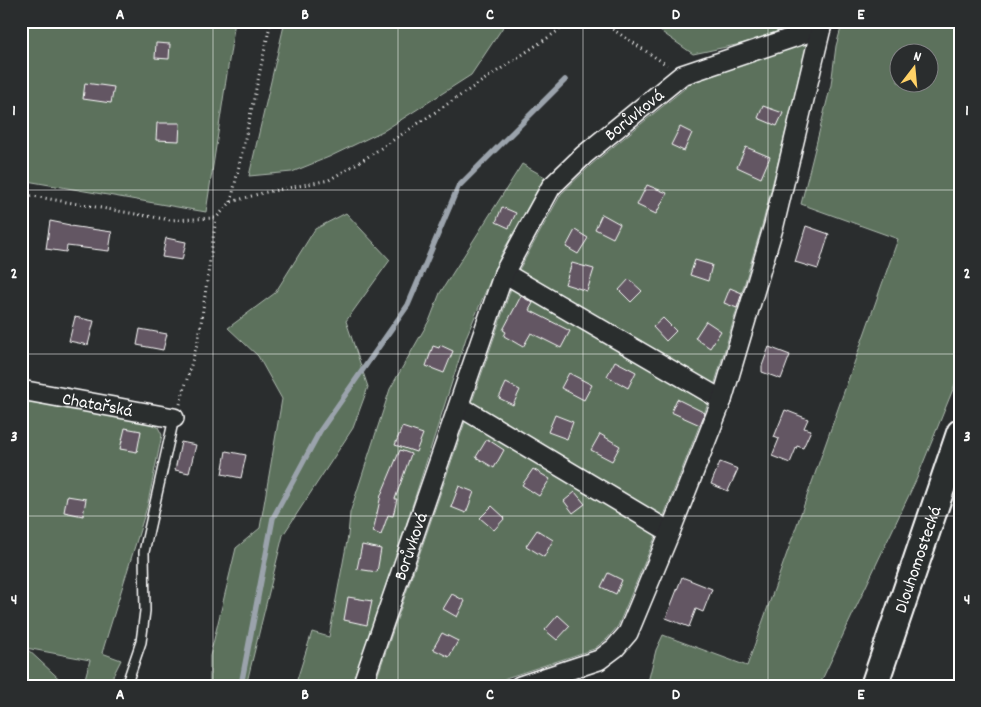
<svg xmlns="http://www.w3.org/2000/svg" width="981" height="707" font-family="Dekko,sans-serif">
  <style>
    .green { fill: #5b715c; stroke: #adb8ae; fill-rule: evenodd }
    .lines { fill: none; stroke-linecap: round; stroke-linejoin: round }
    .stream { stroke: #9ba3ac; stroke-width: 5.5 }
    .building { fill: #645663; stroke: #fff }
    .lane-casing { stroke: #fff; stroke-width: 12 }
    .street-casing { stroke: #fff; stroke-width: 22 }
    .secondary-casing { stroke: #fff; stroke-width: 30 }
    .path { stroke: #fff; stroke-width: 3; stroke-dasharray: 1 4; stroke-linecap: butt }
    .lane { stroke: #2a2d2e; stroke-width: 9 }
    .street { stroke: #2a2d2e; stroke-width: 19 }
    .secondary { stroke: #2a2d2e; stroke-width: 26 }
    .grid { fill: none; stroke: #fff; stroke-width: 1; stroke-opacity: 0.55 }
    .labels { text-anchor: middle; stroke-width: 5; stroke-linejoin: round; paint-order: stroke }
    .street-label { font-size: 18px; fill: #fff; stroke: #2a2d2e }
    .neatline { fill: none; stroke: #fff; stroke-width: 2 }
    .grid-label { font-size: 16px; text-anchor: middle; font-weight: bold; fill: #fff }
  </style>
  <rect width="100%" height="100%" fill="#2a2d2e"/>
  <filter id="ink" filterUnits="userSpaceOnUse"><feTurbulence type="fractalNoise" baseFrequency=".02" numOctaves="2"/><feDisplacementMap in="SourceGraphic" scale="10" xChannelSelector="R" yChannelSelector="G"/><feConvolveMatrix kernelMatrix="1 2 1 2 8 2 1 2 1" color-interpolation-filters="sRGB"/></filter>
  <g filter="url(#ink)">
    <path class="green" d="M21,21H235L206,212L21,180Z
      M285,21H507L471,75L385,130L329,157L292,172L249,176Z
      M646,21H805L796,29L769,38L693,54Z
      M843,21H960V372L917,478L819,686H647L656,650L663,635L747,666L898,239L801,204L831,85L836,46ZM898,52H928V82H898Z
      M808,43L763,222L711,396L659,528L618,626L607,639L594,649L506,678L493,686H374L515,277L561,194L592,164L690,84L710,72Z
      M522,164L545,177L502,253L467,335L399,547L384,600L353,679L347,686H295L312,632L329,637L348,536L350,513L390,389L430,319L440,293Z
      M346,213L390,260L346,321L368,387L353,428L283,535L246,686H210V656L236,548L260,528L282,399L258,356L228,328L275,293L315,229Z
      M21,399L142,421L158,427L162,435L147,507L102,653L121,660L108,686H83L90,660L26,648L67,686H21Z"/>
    <g class="lines">
      <path class="stream" d="M239,686L242,680L273,518L320,431L408,305L458,187L565,80"/>
    </g>
    <path class="building" d="M156,43L170,44L169,59L155,58Z
      M85,83L114,87L111,103L83,99Z
      M763,106L783,113L777,126L758,118Z
      M157,123H180L179,141L156,140Z
      M680,127L692,133L684,151L671,145Z
      M746,147L770,157L761,178L737,167Z
      M647,185L667,193L656,214L637,205Z
      M502,207L516,213L509,228L496,222Z
      M602,214L620,224L613,238L595,229Z
      M50,221L70,225V226L112,232L109,251L67,246L66,252L46,249Z
      M806,226L829,234L818,269L795,262Z
      M575,230L588,238L578,254L566,247Z
      M166,238L186,242L182,260L162,257Z
      M695,260L712,265L708,281L690,275Z
      M572,263L594,269L587,291L565,284Z
      M629,279L642,291L631,302L619,290Z
      M730,288L742,293L737,308L724,303Z
      M521,296L533,303L529,310L570,331L561,348L531,333L523,347L504,336L506,332L503,330Z
      M75,317L94,321L88,345L69,341Z
      M663,318L676,331L666,341L653,327Z
      M706,321L721,331L710,348L695,338Z
      M140,329L167,334L163,350L137,345Z
      M440,345L453,351L444,373L426,366L433,346L439,348Z
      M769,347L790,355L781,379L762,372V366Z
      M615,361L636,372L628,388L607,376Z
      M569,373L592,385L584,400L561,388Z
      M506,383L520,390L513,405L499,398Z
      M677,399L705,413L700,425L671,412Z
      M785,410L808,419L804,428L811,430L803,448L797,446L790,463L772,456L779,439L774,437Z
      M555,415L573,422L567,439L548,432Z
      M402,427L423,434L416,452L395,445Z
      M125,428L141,431L137,452L120,449Z
      M600,434L620,446L612,461L591,450Z
      M487,439L504,450L494,468L476,457Z
      M181,442L196,445L189,473L175,470Z
      M400,450L411,454L395,499H397L393,516L388,515L381,535L373,532L381,495Z
      M226,451L246,455L241,478L222,474Z
      M720,462L738,469L728,491L711,484Z
      M533,469L550,479L539,496L522,485Z
      M459,486L474,492L466,513L451,507Z
      M575,492L585,504L573,513L564,501Z
      M67,496L86,499L83,516L64,512Z
      M492,506L505,518L494,530L480,518Z
      M537,530L553,540L544,557L526,546Z
      M362,545L381,549L377,572L357,569Z
      M608,573L622,580L616,594L601,587Z
      M682,577L712,589L703,612L696,609L689,627L666,618Z
      M452,594L465,601L457,617L443,609Z
      M348,597L372,601L367,625L344,620Z
      M558,615L570,626L557,640L545,630Z
      M442,633L458,641L449,657L433,649Z"/>
    <g class="lines">
      <g class="lane-casing">
        <path id="lane" d="M126,686L141,642L145,611L144,552L174,418"/>
      </g>
      <g class="street-casing">
        <g id="street">
          <path d="M504,273L722,400"/>
          <path id="s1" d="M21,390L174,418"/>
          <path d="M459,406L670,532"/>
          <path id="s2" d="M362,686L504,273L551,187L584,155L682,75L821,28L822,21"/>
          <path d="M520,686L599,660L615,648L628,633L670,532L722,400L774,225L821,28"/>
        </g>
      </g>
      <g class="secondary-casing">
        <g id="secondary">
          <path id="s3" d="M874,686L960,433"/>
        </g>
      </g>
      <path class="path" d="M600,21L667,65
        M21,194L170,220L216,218L231,202L262,193L329,180L366,158L573,21
        M231,202L271,21
        M180,404L199,337L216,218"/>
      <use href="#lane" class="lane"/>
      <use href="#street" class="street"/>
      <use href="#secondary" class="secondary"/>
    </g>
  </g>
  <path class="grid" d="M213,21V686M398,21V686M583,21V686M768,21V686M21,190H960M21,354H960M21,516H960"/>
  <g class="labels">
    <g class="street-label">
      <text dy="6" stroke="none"><textPath href="#s2" startOffset="645">Borůvková</textPath></text>
      <text dy="6" stroke="none"><textPath href="#s1" startOffset="78">Chatařská</textPath></text>
      <text dy="6" stroke="none"><textPath href="#s2" startOffset="148">Borůvková</textPath></text>
      <text dy="6" stroke="none"><textPath href="#s3" startOffset="134">Dlouhomostecká</textPath></text>
    </g>
  </g>
  <rect width="981" height="707" fill="none" stroke="#2a2d2e" stroke-width="55"/>
  <g transform="translate(914 68) rotate(16)"><circle r="24" fill="#2a2d2e" stroke="#7f8182"/>
  <path d="M0-4L9 19L0 12L-9 19Z" fill="#ffd166"/>
  <text y="-8" font-size="14" font-weight="bold" text-anchor="middle" fill="#ffffff">N</text>
  </g>
  <rect x="28" y="28" width="926" height="652" class="neatline"/>
  <g class="grid-label">
    <text x="120" y="19">A</text>
    <text x="305" y="19">B</text>
    <text x="490" y="19">C</text>
    <text x="676" y="19">D</text>
    <text x="861" y="19">E</text>
    <text x="14" y="115">1</text>
    <text x="967" y="115">1</text>
    <text x="14" y="278">2</text>
    <text x="967" y="278">2</text>
    <text x="14" y="441">3</text>
    <text x="967" y="441">3</text>
    <text x="14" y="604">4</text>
    <text x="967" y="604">4</text>
    <text x="120" y="699">A</text>
    <text x="305" y="699">B</text>
    <text x="490" y="699">C</text>
    <text x="676" y="699">D</text>
    <text x="861" y="699">E</text>
  </g>
</svg>
